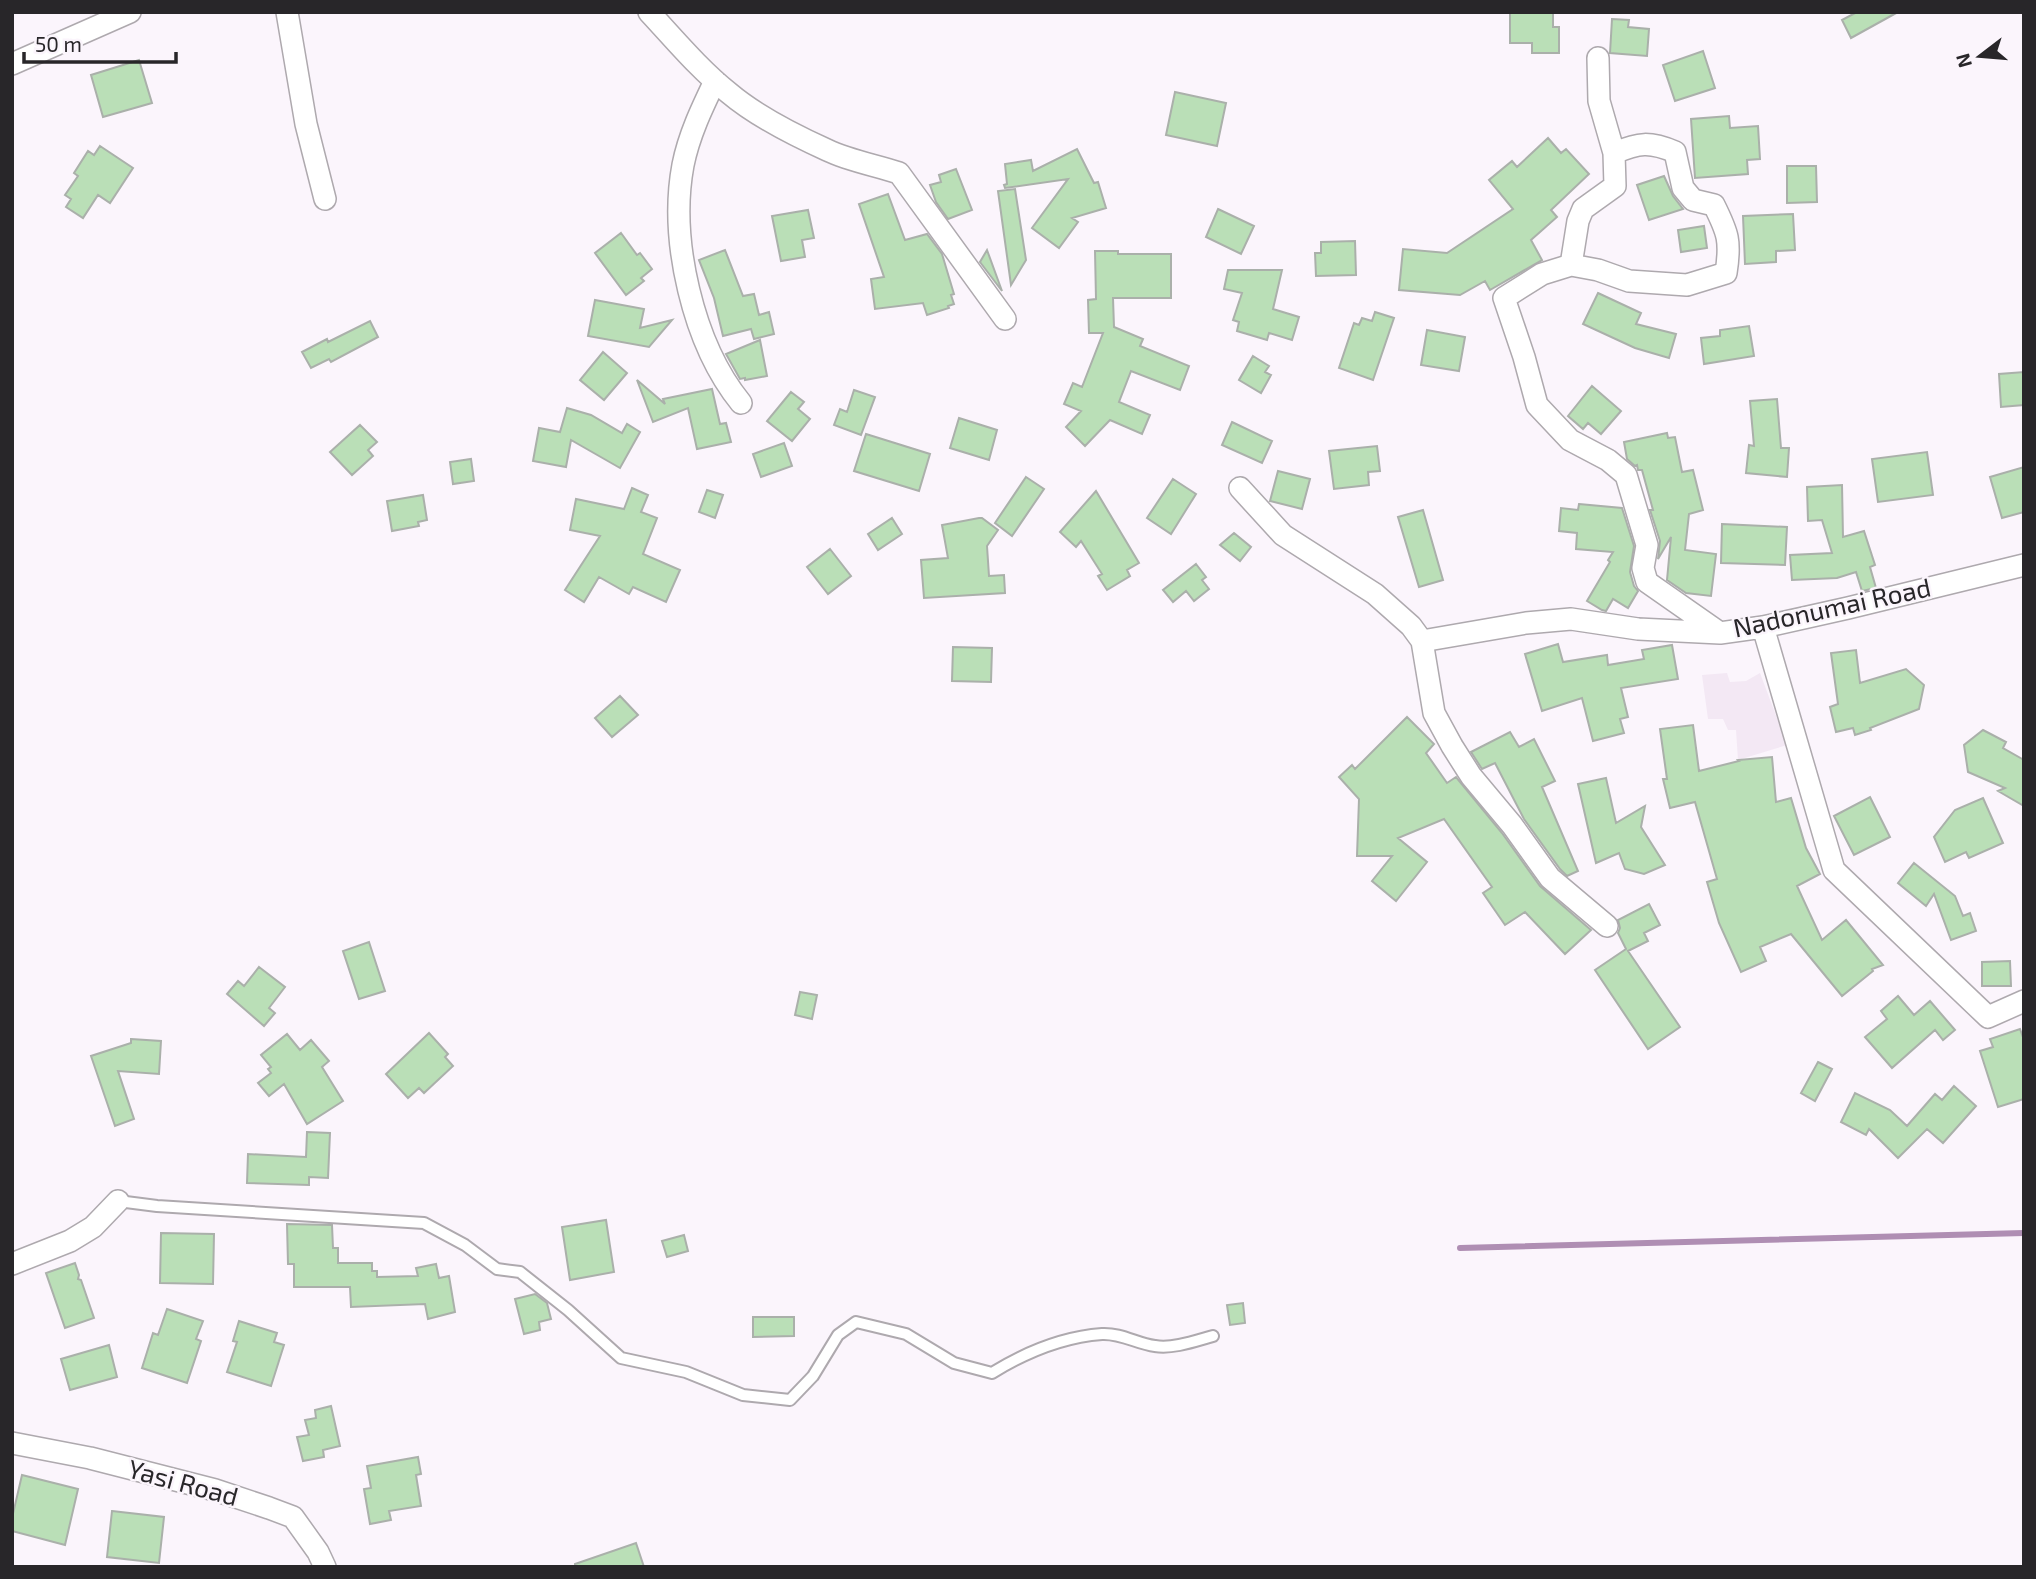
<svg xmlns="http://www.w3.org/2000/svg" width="2036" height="1579" font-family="'Exo 2',sans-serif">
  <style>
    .built { fill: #f3e8f4 }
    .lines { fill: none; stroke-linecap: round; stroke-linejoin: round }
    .stream { stroke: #af8eb3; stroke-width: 6 }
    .building { fill: #badfb7; stroke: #aab0aa; stroke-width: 2 }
    .lane-casing { stroke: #aea9ae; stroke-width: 14 }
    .street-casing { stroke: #aea9ae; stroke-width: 24 }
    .lane { stroke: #fff; stroke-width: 10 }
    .street { stroke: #fff; stroke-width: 21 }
    .labels { text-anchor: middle; stroke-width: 5; stroke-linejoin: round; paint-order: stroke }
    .street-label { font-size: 26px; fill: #282629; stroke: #fbf5fc }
  </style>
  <rect width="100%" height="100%" fill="#fbf5fc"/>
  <path class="built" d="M1727,673L1730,682L1746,681L1760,673L1787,745L1738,760L1736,730H1728L1723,719H1708L1702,675Z"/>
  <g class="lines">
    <path class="stream" d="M1460,1248L2024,1233"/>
  </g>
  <path class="building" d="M1510,12H1553V27H1559V53H1532V43H1510Z
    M1857,12H1898L1851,38L1842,20Z
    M1612,19L1629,20L1628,27L1649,29L1647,56L1610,53Z
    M1703,51L1715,88L1675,101L1663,65Z
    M139,60L152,103L103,117L91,75Z
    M1175,92L1226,103L1217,146L1166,135Z
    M1729,116L1730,128L1758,126L1760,159L1747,160L1748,174L1695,178L1691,119Z
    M1548,138L1561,153L1566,149L1589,174L1551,210L1557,217L1531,240L1542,260L1490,290L1485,281L1460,295L1399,290L1403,249L1447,253L1513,209L1489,180L1512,161L1517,167Z
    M100,146L133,168L110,203L98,195L83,218L66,207L71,199L65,195L78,176L74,173L88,151L94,155Z
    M1077,149L1094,183L1098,182L1106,208L1072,218L1078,222L1059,248L1032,228L1068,179L1005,188L1004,185L1007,184L1005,164L1031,160L1033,171Z
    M1787,166H1816L1817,202L1787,203Z
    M956,169L972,210L948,219L936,202L930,185L941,182L939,175Z
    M1664,176L1673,196L1683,209L1649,220L1637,185Z
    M1015,189L1026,260L1011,285L998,191Z
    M888,194L905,240L927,234L942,254L954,294L951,295L954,304L948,306L949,308L927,315L923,303L875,309L871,279L884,277L859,204Z
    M1218,209L1254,226L1241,254L1206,237Z
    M808,210L814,238L802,240L805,257L781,261L772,216Z
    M1793,214L1795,250L1776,251V262L1745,264L1743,216Z
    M1704,226L1707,248L1681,252L1678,230Z
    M621,233L637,255L640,253L652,269L641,278L644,281L626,295L595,253Z
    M1355,241L1356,275L1316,276L1315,253H1321V242Z
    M725,250L743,296L754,294L759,315L769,312L774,334L754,339L751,329L723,336L714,298L699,260Z
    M987,250L1002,291L980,262Z
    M1095,251H1118V254H1171V298H1113L1114,327L1143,339L1140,346L1189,366L1180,390L1131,371L1119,402L1150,415L1142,434L1110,420L1085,446L1066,427L1081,411L1064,404L1073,383L1082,387L1103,333H1089L1088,300L1096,299Z
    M1228,270H1282L1273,309L1299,317L1292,340L1269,333L1267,340L1237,331L1239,322L1233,320L1242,293L1224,289Z
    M1598,293L1641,313L1636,324L1676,334L1669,358L1635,348L1583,324Z
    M595,300L644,309L640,328L672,320L649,347L588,336Z
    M1375,312L1394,318L1373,380L1339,368L1354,323L1359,325L1362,318L1372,321Z
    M370,321L378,337L331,362L329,359L311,368L302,352L327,339L328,342Z
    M1749,326L1754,356L1704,364L1701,338L1720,336V330Z
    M1427,330L1465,337L1459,371L1421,365Z
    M760,340L767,376L745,380V378L740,379L726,354Z
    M603,352L627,373L604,400L580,380Z
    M1253,356L1269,366L1265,372L1271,375L1261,393L1239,380Z
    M2024,372V405L2001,407L1999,374Z
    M637,380L665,404L663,399L712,389L720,424L726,423L731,442L697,449L688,408L653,422Z
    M1592,386L1621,411L1601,434L1588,423L1583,429L1568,416Z
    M854,390L875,397L861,435L834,425L840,409L847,412Z
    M791,392L804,402L798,409L810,419L792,441L767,421Z
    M1777,399L1781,448H1789L1787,477L1746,473L1749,445L1754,446L1750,401Z
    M567,408L591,415L622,433L627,424L640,432L620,468L571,440L566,467L533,461L539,428L560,432Z
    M959,418L997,430L989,460L950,448Z
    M1232,422L1272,441L1262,463L1222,445Z
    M360,425L377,442L368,450L373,456L352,475L330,452Z
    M1667,433L1668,438L1675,437L1682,472L1693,470L1703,510L1689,514L1685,550L1716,554L1711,596L1686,593L1667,580L1671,537L1658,559L1660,541L1650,510H1653L1642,470H1638L1637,465L1635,466L1627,459L1624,442Z
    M866,434L930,454L919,491L854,471Z
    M784,443L792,466L761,477L753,454Z
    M1377,446L1380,471L1368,472L1369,485L1334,489L1329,451Z
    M1927,452L1933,495L1878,502L1872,459Z
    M471,459L474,481L453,484L450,462Z
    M2024,467V512L2002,518L1990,477Z
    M1278,471L1310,479L1302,509L1270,501Z
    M1026,477L1044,489L1012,536L995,523Z
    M1173,479L1196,494L1171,534L1147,518Z
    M1842,485L1843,537L1864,531L1875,565L1870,567L1876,588L1862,591L1856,572L1837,578L1792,580L1790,555L1832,553L1822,520L1808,521L1807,487Z
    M632,488L648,495L641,512L657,518L643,554L680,570L666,602L633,587L629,594L599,577L584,602L565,590L600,536L570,530L576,499L624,509Z
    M707,490L723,495L715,518L699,512Z
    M1096,491L1139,563L1127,570L1130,576L1107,590L1098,576L1102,574L1081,541L1076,547L1060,532Z
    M423,495L427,520L418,522L419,526L392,531L387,501Z
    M1579,504L1622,508L1634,546L1630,572L1634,586L1638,591L1628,608L1613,599L1606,611L1602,610L1587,601L1610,562L1608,560L1613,552L1576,549L1577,533L1559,531L1561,508L1578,510Z
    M1423,510L1443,580L1419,587L1398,517Z
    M892,518L902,534L878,550L868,534Z
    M979,518H982L998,530L987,546L989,576L1004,575L1005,593L924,598L921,560L948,558L942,525Z
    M1722,524L1787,527L1785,565L1721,563Z
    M1234,533L1251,547L1240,561L1220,545Z
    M830,549L851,576L828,594L807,567Z
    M1196,564L1206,577L1202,580L1209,589L1194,601L1186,591L1173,602L1163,590Z
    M1558,644L1563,662L1607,655L1608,665L1644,659L1642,650L1672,645L1678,679L1621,688L1628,717L1620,719L1624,733L1593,741L1582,698L1542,711L1525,654Z
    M953,647L992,648L991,682L952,681Z
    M1856,650L1860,683L1906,669L1924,685L1919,709L1870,728L1871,730L1855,735L1853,728L1836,732L1830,707L1838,704L1831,653Z
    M620,696L638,715L612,737L595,718Z
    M1407,717L1434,744L1426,753L1447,783L1456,777L1502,833L1540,886L1591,930L1565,954L1525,912L1505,925L1483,893L1492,887L1444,819L1398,838L1427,862L1396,901L1372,881L1392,856H1357L1359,799L1339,777L1352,765L1355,769Z
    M1693,725L1699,771L1739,761L1738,760L1772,757L1776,802L1791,798L1806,848L1820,874L1797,886L1822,940L1846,920L1883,965L1872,969L1873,971L1842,996L1791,934L1760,947L1766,961L1741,972L1719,923L1707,882L1717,879L1695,802L1670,808L1663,779H1667L1660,729Z
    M1983,730L2006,742L2003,748L2024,760V806L1998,791L2005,788L1968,772L1964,745Z
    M1510,732L1519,747L1534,739L1555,781L1542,787L1578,871L1567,876L1560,869L1524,819L1495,763L1482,769L1471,752Z
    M1606,778L1616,823L1645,806L1641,827L1665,865L1644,874L1625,869L1619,853L1596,863L1578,784Z
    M1870,797L1890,837L1854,855L1834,816Z
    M1983,798L2003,843L1969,858L1966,852L1945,862L1934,837L1955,810Z
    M1914,863L1955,896L1963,916L1970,913L1976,931L1951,940L1934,894L1926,906L1898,883Z
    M1649,904L1660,925L1644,933L1648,941L1628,951L1680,1027L1648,1049L1595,970L1626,949L1618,933L1620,928L1618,920Z
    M369,942L385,991L359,999L343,951Z
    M2010,961L2011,986H1982V962Z
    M259,967L285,987L269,1008L275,1013L264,1026L227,994L238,981L244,986Z
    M800,992L817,995L812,1019L795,1015Z
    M1898,996L1914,1015L1930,1001L1955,1030L1943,1040L1935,1030L1892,1068L1865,1037L1887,1019L1881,1011Z
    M2020,1029L2024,1040V1099L1998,1107L1980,1051L1993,1047L1990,1039Z
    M429,1033L448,1054L445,1057L453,1066L424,1093L419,1088L408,1098L386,1074Z
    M287,1034L300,1050L311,1040L329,1061L322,1067L343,1101L307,1124L284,1084L269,1096L258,1083L271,1073L268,1069L271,1067L261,1055Z
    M131,1039L161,1041L159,1074L118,1071L134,1119L115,1126L91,1056L131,1043Z
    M1818,1062L1832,1069L1815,1101L1801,1093Z
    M1954,1086L1976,1106L1943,1143L1927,1129L1898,1158L1869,1129L1866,1135L1841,1122L1855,1093L1890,1110L1907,1126L1935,1094L1942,1100Z
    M307,1132L330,1133L328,1178L309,1177V1185L247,1183L248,1154L306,1157Z
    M606,1220L614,1272L570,1280L562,1227Z
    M287,1224L332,1225L333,1248H338V1263H372V1271H377V1277L418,1276L416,1268L436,1264L439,1278L449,1276L455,1312L428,1319L425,1304L351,1307L350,1287H294V1264H288Z
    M161,1233L214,1234L213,1284L160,1283Z
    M684,1235L688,1251L667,1257L662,1241Z
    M75,1263L79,1275L78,1279L81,1280L94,1318L65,1328L46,1273Z
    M535,1294L547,1303L551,1319L539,1322L540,1330L524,1334L515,1299Z
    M1243,1303L1245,1323L1230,1325L1227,1305Z
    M167,1309L203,1321L196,1339L201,1341L187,1383L142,1368L153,1333L158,1335Z
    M753,1317H794V1336L753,1337Z
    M239,1321L277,1333L274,1342L284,1345L271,1386L227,1372L237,1342L233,1341Z
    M109,1345L117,1377L70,1390L61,1359Z
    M331,1406L340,1446L323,1450L324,1457L303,1461L297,1437L309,1435L305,1420L316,1418L315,1410Z
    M418,1457L421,1474L416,1475L421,1506L389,1511L391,1520L370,1524L364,1489L371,1488L367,1466Z
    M22,1475L78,1489L65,1545L12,1531V1518Z
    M112,1511L164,1517L159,1563L107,1557Z
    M636,1543L644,1567H575V1564Z"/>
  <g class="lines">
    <g class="lane-casing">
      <path id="lane" d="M118,1201L157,1206L424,1223L465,1245L497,1269L520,1272L568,1310L621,1358L686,1372L743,1395L790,1400L813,1376L838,1335L856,1322L906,1334L954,1363L992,1373C1026,1352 1062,1337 1102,1334C1122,1333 1137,1344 1155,1346C1173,1349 1195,1341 1213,1336"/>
    </g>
    <g class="street-casing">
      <path id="street" d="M287,12L306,124L325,199
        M649,12C675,40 700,70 729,93C755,115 796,136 827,150C850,161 875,165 899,173L1005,319
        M1598,58L1599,101L1614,153
        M12,64L130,12
        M715,81C702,108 689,135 683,165C669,240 693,344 741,403
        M1571,265L1578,221L1583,209L1615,186L1614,153C1639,143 1649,141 1675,152L1683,188L1693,200L1714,205C1728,233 1731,241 1726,273L1687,285L1629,281L1598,270L1571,265L1542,274L1504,298L1524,357L1537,405L1570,440L1608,460L1626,475L1647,545L1643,568L1647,582L1720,633
        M1240,488L1283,535L1375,594L1411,626L1422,641L1434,713L1452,746L1471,776L1512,825L1550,878L1607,926
        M1763,627L1834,870L1988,1017L2024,1001
        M1422,641L1526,623L1571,619L1638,629L1720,633L1763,627L1848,608L2024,565
        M12,1264L70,1241L93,1227L118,1201
        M12,1443L90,1458L215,1490L269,1508L293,1517L318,1552L325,1567"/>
    </g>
    <use href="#lane" class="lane"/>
    <use href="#street" class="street"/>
  </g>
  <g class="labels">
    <g class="street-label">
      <text transform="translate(1832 608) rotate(-12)" y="9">Nadonumai Road</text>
      <text transform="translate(183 1483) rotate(15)" y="9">Yasi Road</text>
    </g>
  </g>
  <rect width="2036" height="1579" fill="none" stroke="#282629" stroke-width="28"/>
  <g transform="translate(1980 56) rotate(254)" stroke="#fbf5fc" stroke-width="5" paint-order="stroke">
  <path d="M0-5L12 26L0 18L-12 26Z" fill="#282629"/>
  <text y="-10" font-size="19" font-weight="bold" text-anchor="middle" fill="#282629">N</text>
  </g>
  <path d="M24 52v10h152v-10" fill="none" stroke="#282629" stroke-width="3.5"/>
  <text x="35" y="52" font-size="21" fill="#282629" stroke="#fbf5fc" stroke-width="5" paint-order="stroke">50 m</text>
</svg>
